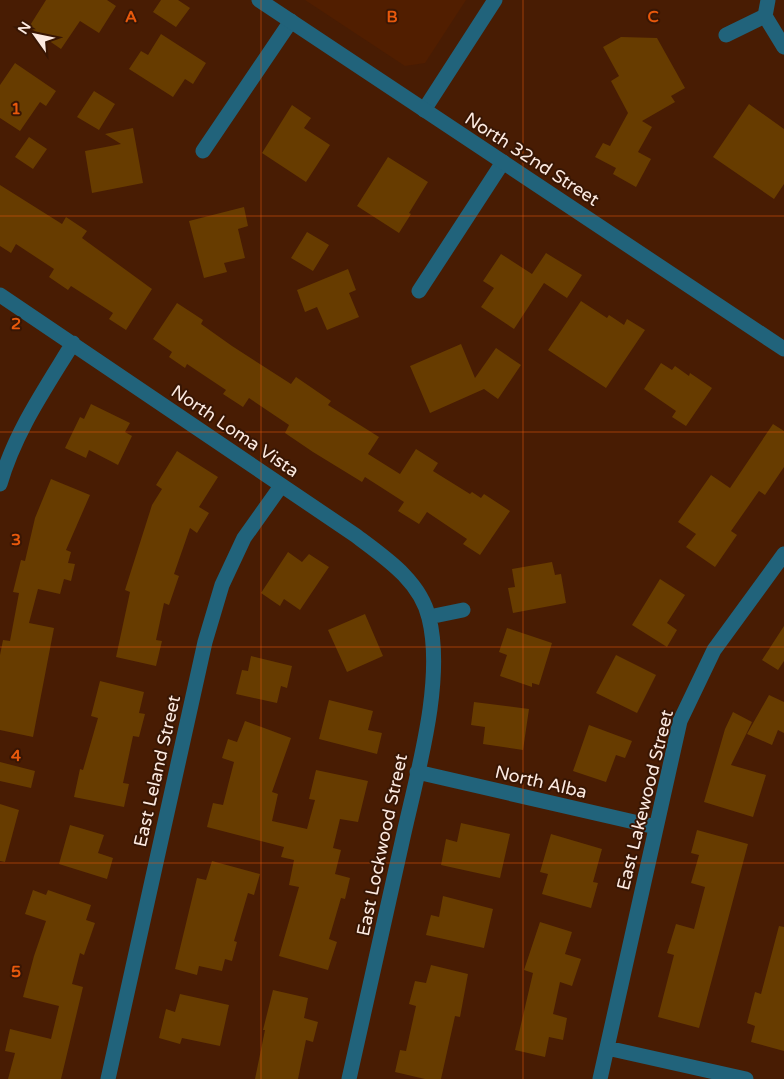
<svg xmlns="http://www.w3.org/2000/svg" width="784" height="1079" font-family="'Varela Round',sans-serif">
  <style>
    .built { fill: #511e00 }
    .building { fill: #673c00 }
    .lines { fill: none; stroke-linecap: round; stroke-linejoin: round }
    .minor { stroke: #21637b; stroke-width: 15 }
    .tertiary { stroke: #21637b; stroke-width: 15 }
    .grid { fill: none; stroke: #e8590c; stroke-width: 1; stroke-opacity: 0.55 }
    .labels { text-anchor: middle; stroke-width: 4; stroke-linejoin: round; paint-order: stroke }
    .street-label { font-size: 18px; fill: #fceae1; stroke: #381604 }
    .grid-label { font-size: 16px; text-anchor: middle; font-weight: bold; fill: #e8590c; stroke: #381604; stroke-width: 4; stroke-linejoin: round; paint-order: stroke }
  </style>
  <rect width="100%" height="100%" fill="#481c03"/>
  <path class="built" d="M305,0H466L425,63L405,66Z"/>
  <path class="building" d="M46,0H107L116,6L99,33L80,21L61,49L29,27Z
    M161,0H178L190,8L176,27L153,12Z
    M161,34L206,63L193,84L185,79L173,97L129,69L141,51L148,55Z
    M621,37L657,38L685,88L671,96L675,102L642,121L652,127L638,152L651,159L636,187L613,174L616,168L595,157L603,143L610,146L628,113L611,81L619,76L603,47Z
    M15,63L56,91L46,106L40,102L20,131L0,118V85Z
    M94,91L115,104L99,130L77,117Z
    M749,104L784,129V184L774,199L713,157Z
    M292,105L311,118L304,128L330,145L306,182L262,153Z
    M133,128L143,183L92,193L85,151L121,144L105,134Z
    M29,137L47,149L33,169L15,157Z
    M388,157L428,182L409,213L411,214L399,233L357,206Z
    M0,185L62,224L66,217L87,231L82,238L152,289L126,330L109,319L113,313L71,286L68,290L49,277L54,269L16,244L11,253L0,246Z
    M244,207L248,226L238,229L245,258L224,263L227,272L204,278L189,221Z
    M307,232L329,245L313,271L291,258Z
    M546,253L582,275L567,298L544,283L514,329L481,307L494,288L483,281L501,254L532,274Z
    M348,269L356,290L349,293L359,317L327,330L317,307L305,312L297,290Z
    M581,301L607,318L609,315L624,325L627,319L645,330L606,388L548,350Z
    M177,303L203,320L201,324L232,346L291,384L296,377L331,401L328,405L379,437L368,454L400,474L416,449L438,463L433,471L470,494L472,492L481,498L484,494L510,511L480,555L463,544L467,539L427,512L419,524L398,511L404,502L365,477L362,482L313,452L285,433L289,425L249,398L243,407L223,394L226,390L187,364L185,368L169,357L172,352L153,339Z
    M461,344L475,378L496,348L521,365L498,399L484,389L430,413L410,366Z
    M661,363L672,370L675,366L689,376L690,373L712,388L686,426L672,417L676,411L644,389Z
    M91,404L130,423L125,432L132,436L118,465L89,450L86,458L65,448L80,417L84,419Z
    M773,424L784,431V467L765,495L759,491L731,531L737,535L715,567L686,547L696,534L678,522L711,475L730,488Z
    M177,451L218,477L199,507L209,513L197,533L190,528L174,574L179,576L169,605L164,603L156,640L162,641L156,666L116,657L130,592L125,590L152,505L162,489L156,485Z
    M51,479L90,495L66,550L71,552L68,563L75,564L71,581L64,579L60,594L38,589L29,623L54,628L33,737L0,730V655L3,640L10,641L19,593L13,592L21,560L25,561L35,518Z
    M288,552L302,562L309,554L329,567L300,610L284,599L280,606L261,593Z
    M552,562L555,575L561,574L566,603L513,613L508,588L515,587L512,569Z
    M660,579L685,595L667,623L677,630L667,647L632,625Z
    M365,614L383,656L347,672L328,630Z
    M784,626V661L778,670L762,660Z
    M507,628L552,643L539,685L532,683V687L500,676L507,655L499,652Z
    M616,655L656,675L637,713L596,693Z
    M251,656L292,666L287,688L281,686L277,703L236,694L242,670L248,671Z
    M100,681L144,692L139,713L145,714L139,737L133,736L123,783L129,784L124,807L74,797L80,769L83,770L98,718L91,716Z
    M769,695L784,702V733L778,730L772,745L747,734Z
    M329,700L373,711L368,730L382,733L377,754L319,739Z
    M474,702L529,709L523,750L483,744L485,727L471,725Z
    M733,712L752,722L731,765L766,775L753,817L704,802L725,729Z
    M245,721L291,738L272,792L278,794L272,821L307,829L315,800L309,799L316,770L368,781L358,822L340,819L333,848L341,850L335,874L350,878L345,899L341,898L329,939L337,942L328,970L279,956L299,887L289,885L294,860L281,857L284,847L207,827L213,803L223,805L234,762L222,758L228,739L237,742Z
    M589,725L632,741L625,758L616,755L606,782L573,771Z
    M0,762L35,771L31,788L0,781Z
    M0,804L19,810L5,862L0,861Z
    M461,823L510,834L500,878L441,865L446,839L457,842Z
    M70,825L104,835L98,853L113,858L107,879L59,864Z
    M697,830L748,844L699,1028L658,1017L674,955L667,953L676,924L694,929L705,887L691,883L699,855L691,853Z
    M551,834L602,849L593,882L598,883L591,908L542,894L548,874L540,872Z
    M212,861L260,874L254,895L248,893L234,941L237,942L232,961L225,959L222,971L199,966L197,975L175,969L197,878L206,880Z
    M33,890L46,895L48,890L91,905L86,920L95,923L84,955L80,953L72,984L83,987L61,1079H8L15,1053L5,1051L10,1029L51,1039L59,1006L23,997L34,956L46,921L25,914Z
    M443,896L493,909L484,948L426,935L431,915L439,917Z
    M540,922L572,932L565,954L581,959L572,986L560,982L553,1014L567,1018L563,1040L549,1037L545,1057L515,1050L533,973L524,970Z
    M779,926L784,927V1051L751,1042L755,1026L747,1023L755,992L761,994Z
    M431,965L468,974L460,1017L455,1016L441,1079H425L395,1072L400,1050L406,1051L416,1006L409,1004L415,981L426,983Z
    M273,990L308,998L304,1018L318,1022L313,1042L306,1040L298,1079H255L265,1030H263Z
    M180,994L229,1005L220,1046L182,1038L180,1044L159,1038L166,1009L175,1012Z"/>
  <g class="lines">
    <path class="minor" d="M768,0L765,16L784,47
      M726,35L765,16
      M424,110L495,0
      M203,151L291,21
      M419,291L503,162
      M0,295L355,535C384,557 420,580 429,618C445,682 416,777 402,842C384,921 367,1000 349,1079
      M0,484C15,432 45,389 73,343
      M429,617L463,610
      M417,772L656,827
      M607,1048L746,1079
      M108,1079L205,642L222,585L244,538L281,486
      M600,1079L680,721L714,650L784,554"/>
    <path class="tertiary" d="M259,0L784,349"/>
  </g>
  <path class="grid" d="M261,0V1079M523,0V1079M0,216H784M0,432H784M0,647H784M0,863H784"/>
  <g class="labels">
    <g class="street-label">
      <text transform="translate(532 159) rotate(33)" y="6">North 32nd Street</text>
      <text transform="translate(235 431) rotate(34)" y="6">North Loma Vista</text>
      <text transform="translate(157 771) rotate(-77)" y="6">East Leland Street</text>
      <text transform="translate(541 782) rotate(13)" y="6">North Alba</text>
      <text transform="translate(645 800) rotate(-76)" y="6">East Lakewood Street</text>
      <text transform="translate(382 845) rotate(-78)" y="6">East Lockwood Street</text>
    </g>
  </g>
  <g class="grid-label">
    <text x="131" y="22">A</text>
    <text x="392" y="22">B</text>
    <text x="653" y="22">C</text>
    <text x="16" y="114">1</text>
    <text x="16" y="329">2</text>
    <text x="16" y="545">3</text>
    <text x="16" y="761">4</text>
    <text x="16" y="977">5</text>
  </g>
  <g transform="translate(35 35) rotate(303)" stroke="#381604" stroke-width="4" paint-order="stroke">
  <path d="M0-4L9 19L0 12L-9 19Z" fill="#fceae1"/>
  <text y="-8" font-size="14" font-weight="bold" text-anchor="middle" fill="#fceae1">N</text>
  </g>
</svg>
